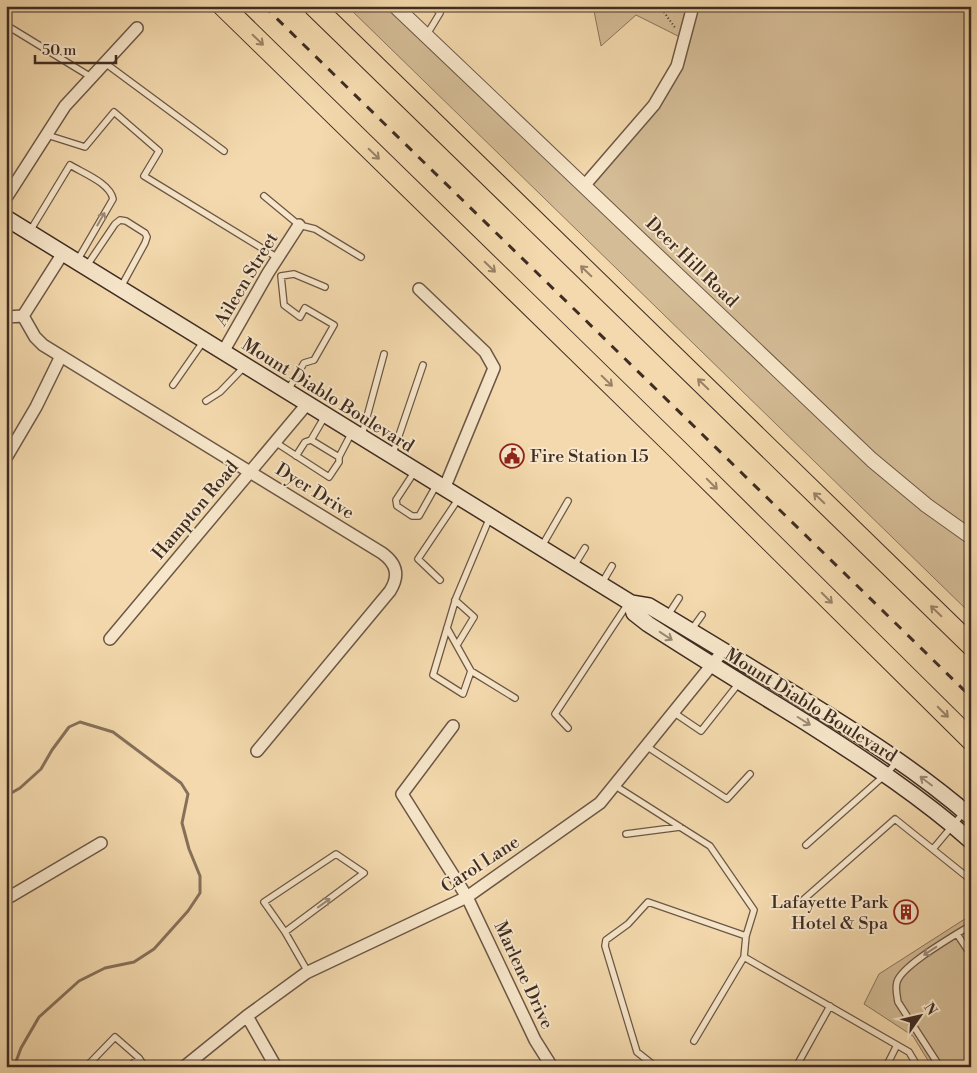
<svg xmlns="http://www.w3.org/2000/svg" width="977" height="1073" font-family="'Libre Bodoni',serif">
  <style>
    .green { fill: #d4bc96; stroke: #8a745c }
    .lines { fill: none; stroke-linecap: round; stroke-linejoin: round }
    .stream { stroke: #86705a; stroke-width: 3 }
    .service-casing { stroke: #6c5746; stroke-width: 8 }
    .minor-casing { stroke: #6c5746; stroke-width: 14 }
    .tertiary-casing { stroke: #6c5746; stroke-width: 16 }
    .secondary-casing { stroke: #3f2c23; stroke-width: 18 }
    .motorway-casing { stroke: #3f2c23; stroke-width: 22 }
    .path { stroke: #3f2c23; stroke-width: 2; stroke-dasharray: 1 2.5; stroke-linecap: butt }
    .service { stroke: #f7e6ca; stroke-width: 5.5 }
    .minor { stroke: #f7e6ca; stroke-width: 11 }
    .tertiary { stroke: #f7e6ca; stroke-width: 14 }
    .secondary { stroke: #f7e6ca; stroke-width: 15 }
    .motorway { stroke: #f3d9ad; stroke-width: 20 }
    .rail { stroke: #3f2c23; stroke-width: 3; stroke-dasharray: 9 9; stroke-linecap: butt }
    .oneway { stroke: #998268 }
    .oneway2 { stroke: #9b8976 }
    .labels { text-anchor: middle; stroke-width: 4; stroke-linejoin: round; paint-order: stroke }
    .street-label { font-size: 18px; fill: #3f2c23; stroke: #f7e6ca }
    .poi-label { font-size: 18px; fill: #3f2c23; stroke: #f7e6ca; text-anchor: start }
  </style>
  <rect width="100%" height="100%" fill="#f3d9ad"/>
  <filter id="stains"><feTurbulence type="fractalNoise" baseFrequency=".004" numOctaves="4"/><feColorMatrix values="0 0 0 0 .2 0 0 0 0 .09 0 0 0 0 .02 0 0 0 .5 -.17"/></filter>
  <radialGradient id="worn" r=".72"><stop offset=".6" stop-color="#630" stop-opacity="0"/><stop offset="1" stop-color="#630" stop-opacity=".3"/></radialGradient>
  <path class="green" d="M347,6H395L584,186L654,105L684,39L636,15L601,46L593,6H747L756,11L759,6H971V614Z
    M971,915V1067H932L913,1036L864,1004L879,974Z"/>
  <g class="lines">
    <path class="stream" d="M6,796L20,788L41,769L52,750L69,727L80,722L113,732L181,783L188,794L182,823L189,849L200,876V893L188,911L154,949L134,962L105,968L79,981L39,1017L21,1048L14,1067"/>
    <g class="service-casing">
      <path id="service" d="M6,25L91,77
        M426,36L440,13L433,6
        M105,63L224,151
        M47,135L85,147L114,112L159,151L144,176L278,258
        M264,196L299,225L315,229L361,257
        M30,231L70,165C83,173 110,183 113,199L77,261
        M86,267L115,224L120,220L126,221L145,233L147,237L145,243L121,287
        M173,385L203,342
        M288,390L304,363L314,360L334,325L305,308L300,317L284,305L281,276L294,274L325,287
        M206,401L220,392L244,367
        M362,435L384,354
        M311,440L339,457
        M275,442L329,477L339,462V457L352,432
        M296,456L305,442L311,440L325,416
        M392,456L423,365
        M415,471L396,500L397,506L412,516H419L437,484
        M542,546L568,501
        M574,566L585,548
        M440,580L418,559L459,498
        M602,583L612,566
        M455,600L474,617L457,645
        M668,615L679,598
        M447,628L471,671L463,694L433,675L456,598L490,517
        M692,629L702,615
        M471,671L515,698
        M673,712L701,731L739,683
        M568,728L555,714L629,602
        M646,746L727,799L750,774
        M614,785L710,846L754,910L746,936L744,957L694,1041
        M626,834L680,827
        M806,845L886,774L897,762
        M933,849L964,812
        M803,900L895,819L971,880
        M969,900L971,899
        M285,932L364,873L336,854L264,902L285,932L308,972
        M957,934L971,955
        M744,957L909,1052L918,1067
        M86,1067L115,1037L139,1058L145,1067
        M129,1067L139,1058
        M656,1067L637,1052L605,946L606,940L628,924L648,902L746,936
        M796,1067L830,1006
        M886,1067L897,1045
        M940,1067L898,1002C897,995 895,989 897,982C902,965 954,936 971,925"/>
    </g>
    <g class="minor-casing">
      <path id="minor" d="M584,186L654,105L677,66L693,6
        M6,198L65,106L137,28
        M419,289L485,352L494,368L444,489
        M23,316L35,337L43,345L382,553C396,563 400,575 390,591L257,751
        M6,317L23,316L63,253
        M223,352L268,273L299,225
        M6,458L36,407L61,356
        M110,639L307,404
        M453,726L402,794L467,897L535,1040L552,1067
        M6,899L101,843
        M247,1016L276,1067
        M184,1067L247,1016L306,973L467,897L600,803L723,651"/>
    </g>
    <g class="tertiary-casing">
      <path id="tertiary" d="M395,6L872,460L926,505L971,537"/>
    </g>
    <g class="secondary-casing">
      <path id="secondary" d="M6,218L631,603L649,606C698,635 747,665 796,695C856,732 917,770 971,817
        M631,603L634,613L648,624C702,659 758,693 813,727C868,762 922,798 971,841"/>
    </g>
    <g class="motorway-casing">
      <path id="motorway" d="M223,6L677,449L971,740
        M314,6L971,645"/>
    </g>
    <path class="path" d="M661,6V8L676,29"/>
    <use href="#service" class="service"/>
    <use href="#minor" class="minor"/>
    <use href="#tertiary" class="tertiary"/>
    <use href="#secondary" class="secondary"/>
    <use href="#motorway" class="motorway"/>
    <path class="rail" d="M264,6L971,697"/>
  </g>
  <defs><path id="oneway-shaft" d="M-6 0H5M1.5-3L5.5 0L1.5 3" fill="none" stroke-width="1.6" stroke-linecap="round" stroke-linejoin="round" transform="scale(1.25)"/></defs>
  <g class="oneway">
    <use href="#oneway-shaft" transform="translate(258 40) rotate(44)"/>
    <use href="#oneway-shaft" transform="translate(374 154) rotate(44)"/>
    <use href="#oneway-shaft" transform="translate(490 267) rotate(44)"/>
    <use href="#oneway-shaft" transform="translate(586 271) rotate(-136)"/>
    <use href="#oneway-shaft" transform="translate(607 381) rotate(44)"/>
    <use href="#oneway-shaft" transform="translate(703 384) rotate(-136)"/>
    <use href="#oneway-shaft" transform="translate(712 484) rotate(45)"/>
    <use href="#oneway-shaft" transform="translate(819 498) rotate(-136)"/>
    <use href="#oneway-shaft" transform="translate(827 598) rotate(45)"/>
    <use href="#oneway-shaft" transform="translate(936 611) rotate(-136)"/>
    <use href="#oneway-shaft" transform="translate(943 712) rotate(45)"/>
  </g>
  <g class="oneway2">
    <use href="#oneway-shaft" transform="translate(101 219) rotate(-60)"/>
    <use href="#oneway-shaft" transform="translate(666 636) rotate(33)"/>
    <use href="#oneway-shaft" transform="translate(804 721) rotate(32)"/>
    <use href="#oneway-shaft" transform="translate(926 781) rotate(-143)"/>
    <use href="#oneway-shaft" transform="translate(324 903) rotate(-36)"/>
    <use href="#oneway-shaft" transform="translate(930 951) rotate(147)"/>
  </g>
  <defs>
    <g id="civic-ring" transform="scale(1.25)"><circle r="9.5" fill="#f7e6ca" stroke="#8f2418" stroke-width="1.5"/><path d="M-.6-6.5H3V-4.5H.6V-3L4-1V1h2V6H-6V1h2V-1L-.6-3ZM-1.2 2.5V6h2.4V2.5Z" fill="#8f2418"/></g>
    <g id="building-ring" transform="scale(1.25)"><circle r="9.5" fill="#f7e6ca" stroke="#8f2418" stroke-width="1.5"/><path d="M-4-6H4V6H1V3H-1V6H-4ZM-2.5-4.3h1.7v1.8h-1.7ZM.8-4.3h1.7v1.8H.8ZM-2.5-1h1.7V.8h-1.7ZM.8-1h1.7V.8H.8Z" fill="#8f2418"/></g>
  </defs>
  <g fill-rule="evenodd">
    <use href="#civic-ring" x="512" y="456"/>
    <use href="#building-ring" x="906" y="912"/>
  </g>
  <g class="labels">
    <g class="street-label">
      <text transform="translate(692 262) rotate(44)" y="6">Deer Hill Road</text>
      <text transform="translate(246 279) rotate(-59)" y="6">Aileen Street</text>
      <text transform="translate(328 395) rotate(32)" y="6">Mount Diablo Boulevard</text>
      <text transform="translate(315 491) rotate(32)" y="6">Dyer Drive</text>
      <text transform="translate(195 510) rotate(-50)" y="6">Hampton Road</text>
      <text transform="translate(811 705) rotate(32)" y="6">Mount Diablo Boulevard</text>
      <text transform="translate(480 864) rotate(-33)" y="6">Carol Lane</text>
      <text transform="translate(524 975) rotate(65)" y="6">Marlene Drive</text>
    </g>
    <g class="poi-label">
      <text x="530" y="462">Fire Station 15</text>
      <text x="888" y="908" text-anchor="end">Lafayette Park<tspan x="888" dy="21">Hotel &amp; Spa</tspan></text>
    </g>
  </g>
  <rect width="977" height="1073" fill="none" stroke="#f3d9ad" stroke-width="25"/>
  <rect x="8" y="8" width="962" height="1058" fill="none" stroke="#3f2c23" stroke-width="2.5"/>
  <rect x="12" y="12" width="952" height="1048" fill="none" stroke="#3f2c23"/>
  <g transform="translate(920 1016) rotate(56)" stroke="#f7e6ca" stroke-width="4" paint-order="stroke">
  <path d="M0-4L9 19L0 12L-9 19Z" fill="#3f2c23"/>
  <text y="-8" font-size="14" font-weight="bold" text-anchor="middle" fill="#3f2c23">N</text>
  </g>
  <path d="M35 55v8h81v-8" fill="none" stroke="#3f2c23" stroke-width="2.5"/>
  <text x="42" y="55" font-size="15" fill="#3f2c23" stroke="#f7e6ca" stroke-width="4" paint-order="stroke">50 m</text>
  <rect width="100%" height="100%" filter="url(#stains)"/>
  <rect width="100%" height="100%" fill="url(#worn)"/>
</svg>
